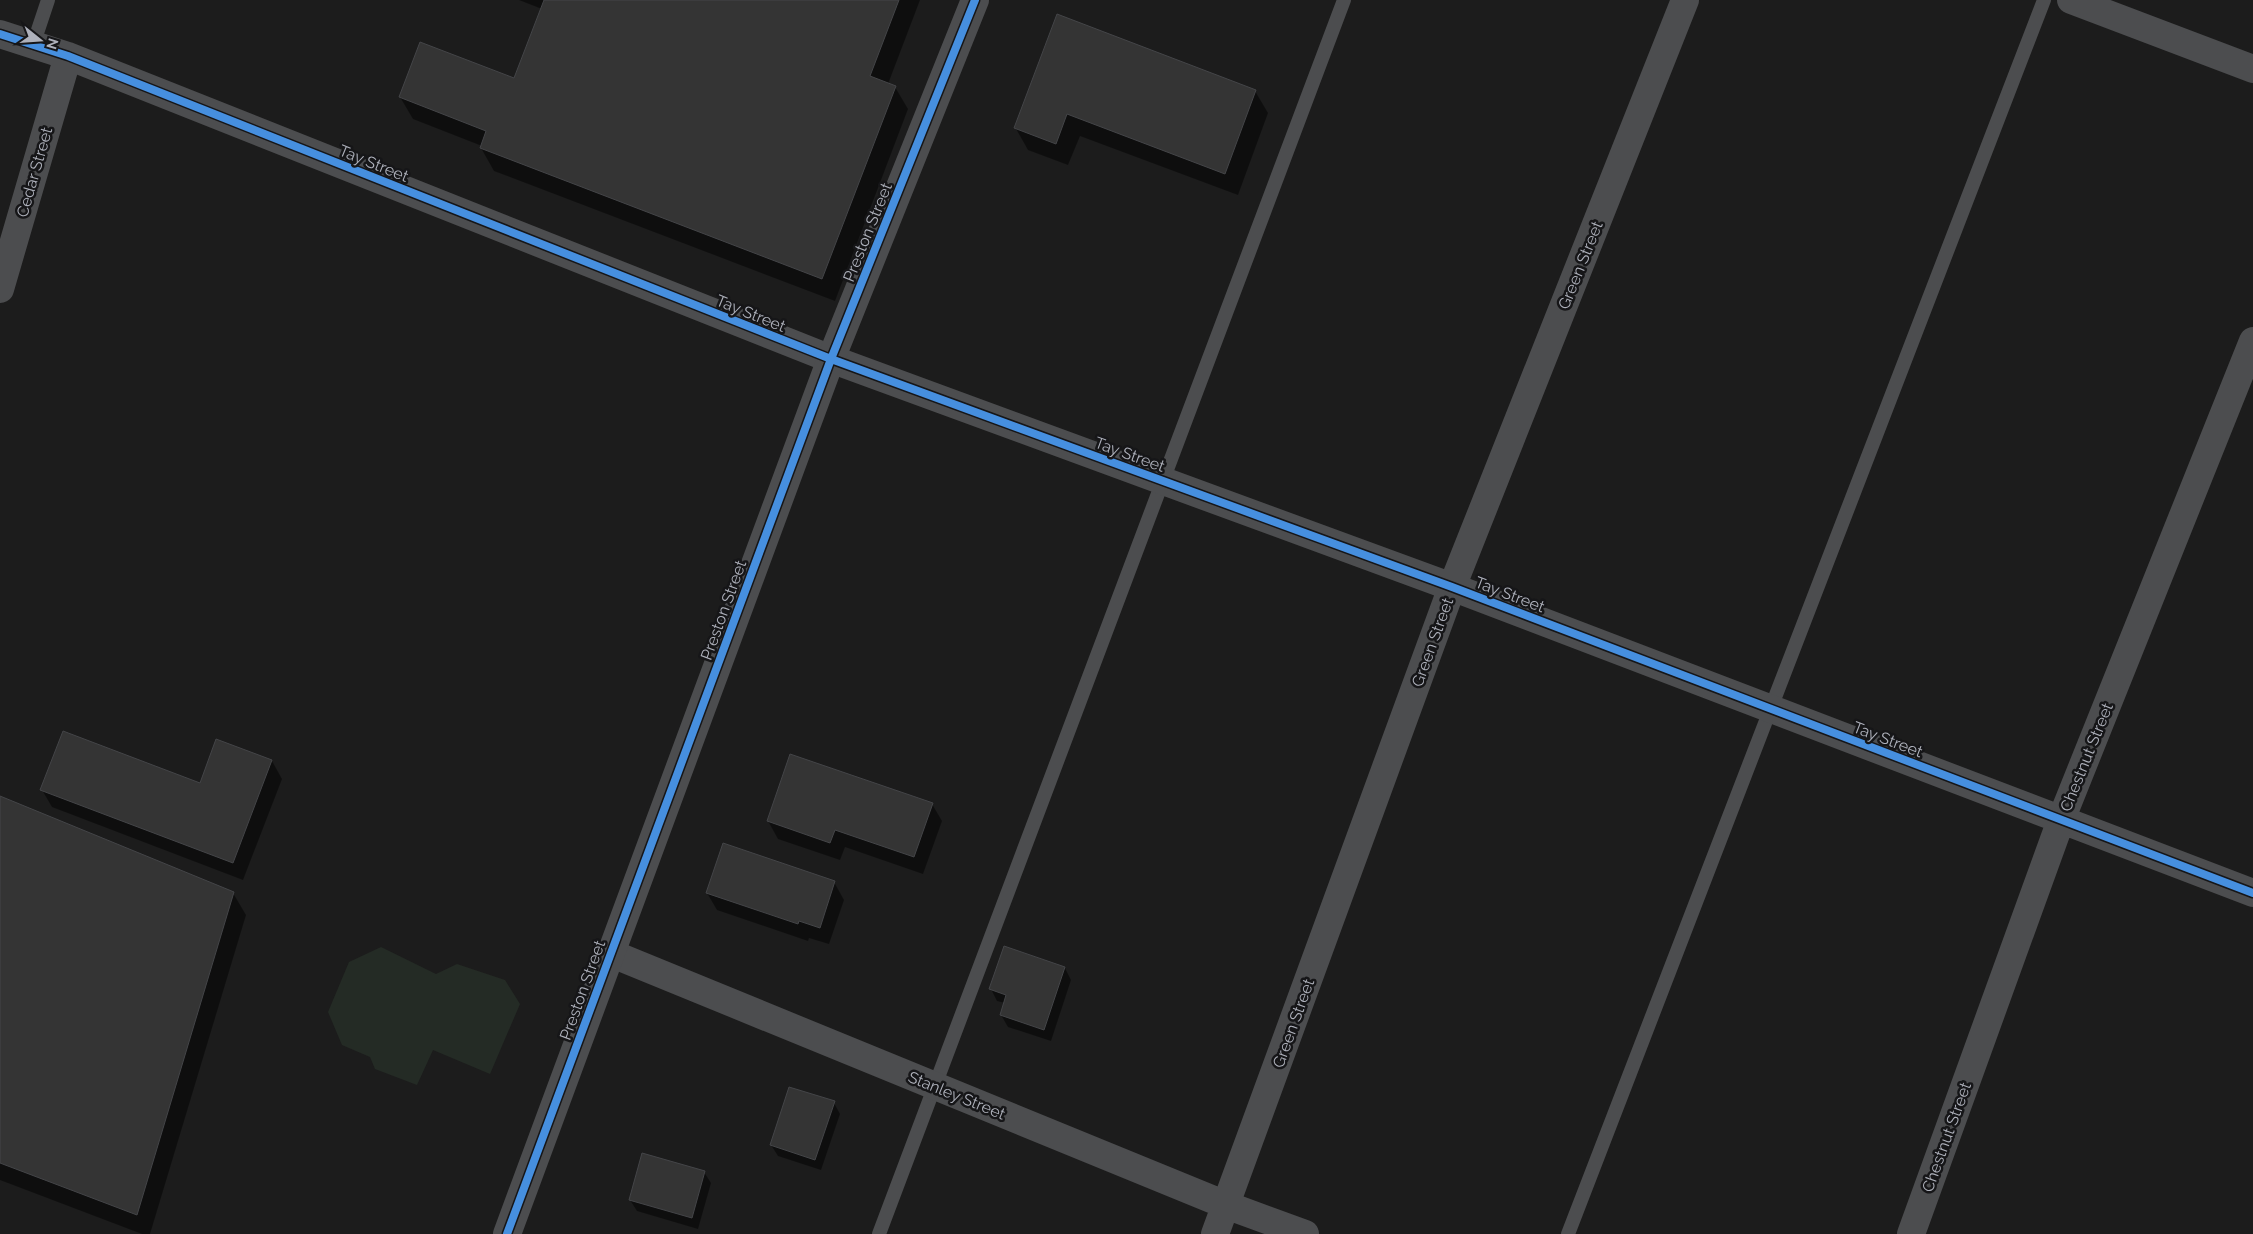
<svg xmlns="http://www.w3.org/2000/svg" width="2253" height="1234" font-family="Raleway,sans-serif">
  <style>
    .green { fill: #242b25 }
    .shadow { fill: #0007 }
    .building { fill: #343434; stroke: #444548 }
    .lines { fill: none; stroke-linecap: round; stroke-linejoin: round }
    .service { stroke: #4c4d4f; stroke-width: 14 }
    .minor { stroke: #4c4d4f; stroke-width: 28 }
    .tertiary { stroke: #4c4d4f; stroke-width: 28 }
    .cycleway-casing { stroke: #161618; stroke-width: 11 }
    .cycleway { stroke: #468fdf; stroke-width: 8 }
    .labels { text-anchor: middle; stroke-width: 5; stroke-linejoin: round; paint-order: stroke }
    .street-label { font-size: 16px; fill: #aeb1bb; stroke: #161618 }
  </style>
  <rect width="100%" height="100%" fill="#1c1c1c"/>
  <path class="green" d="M381,947L436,974L457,964L505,980L520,1004L490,1074L433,1050L417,1085L375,1069L370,1057L342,1045L328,1012L349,962Z"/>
  <path class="shadow" d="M519,0H920L888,84L895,87L908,109L835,301L494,171L481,148L482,146L413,119L400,97L515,79L542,9Z
    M1057,15L1255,91L1268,113L1238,195L1080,136L1068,165L1028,150L1015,127Z
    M217,741L272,761L282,779L243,880L52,807L42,790L200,784Z
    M790,755L932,804L942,821L923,874L845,847L840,860L778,839L768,821Z
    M0,798L233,893L246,915L150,1234H142L0,1180Z
    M834,882L844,900L829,944L809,938L808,941L717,910L707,893Z
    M1065,968L1071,980L1051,1041L1008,1027L1001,1015L1005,1003L997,1001L991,989Z
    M834,1103L840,1114L821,1170L778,1156L771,1145Z
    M704,1172L711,1183L698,1229L637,1211L630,1200Z"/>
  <path class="building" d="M544,0H899L870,76L896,86L822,279L480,148L486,131L399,97L420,42L514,78Z
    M1057,14L1256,90L1225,174L1067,114L1056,144L1014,128Z
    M63,731L200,783L216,739L272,760L233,863L40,790Z
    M790,754L933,803L914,857L835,830L830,843L767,821Z
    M0,796L234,892L137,1215L0,1163Z
    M723,843L835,881L820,928L799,921L798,924L706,893Z
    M1004,946L1065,967L1044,1030L1000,1015L1006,995L989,989Z
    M789,1087L835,1101L815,1160L770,1145Z
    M642,1153L705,1171L692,1218L629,1200Z"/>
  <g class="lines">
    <path class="service" d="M33,45L48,0
      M879,1234L1344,0
      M1568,1234L2044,0"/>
    <path class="minor" d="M2071,0L2253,69
      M0,34L68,56L831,359L1452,587L2253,893
      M0,289L68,56
      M610,953L1226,1205L1305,1234
      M1215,1234L1452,587L1685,0
      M1911,1234L2061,820L2253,341"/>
    <path class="tertiary" d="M507,1234L831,359L975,0"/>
    <g class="cycleway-casing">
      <path id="cycleway" d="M0,34L68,56L831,359L1452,587L2253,893
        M507,1234L831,359L975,0"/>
    </g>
    <use href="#cycleway" class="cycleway"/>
  </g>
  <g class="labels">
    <g class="street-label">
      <text transform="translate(374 163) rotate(22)" y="6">Tay Street</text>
      <text transform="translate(34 172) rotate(-74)" y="6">Cedar Street</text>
      <text transform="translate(867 232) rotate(-68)" y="6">Preston Street</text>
      <text transform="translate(1580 265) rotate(-68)" y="6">Green Street</text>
      <text transform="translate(751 313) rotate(22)" y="6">Tay Street</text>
      <text transform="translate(1130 454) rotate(20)" y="6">Tay Street</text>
      <text transform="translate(1510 594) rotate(21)" y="6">Tay Street</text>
      <text transform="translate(723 610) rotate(-70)" y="6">Preston Street</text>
      <text transform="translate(1432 642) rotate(-70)" y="6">Green Street</text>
      <text transform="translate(1888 739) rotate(21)" y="6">Tay Street</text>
      <text transform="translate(2086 757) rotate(-68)" y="6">Chestnut Street</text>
      <text transform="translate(582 990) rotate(-70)" y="6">Preston Street</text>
      <text transform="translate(1293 1023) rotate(-70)" y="6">Green Street</text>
      <text transform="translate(957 1095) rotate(22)" y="6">Stanley Street</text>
      <text transform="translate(1946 1137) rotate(-70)" y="6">Chestnut Street</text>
    </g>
  </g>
  <g transform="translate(40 40) rotate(107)" stroke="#161618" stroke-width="4" paint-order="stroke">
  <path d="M0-4L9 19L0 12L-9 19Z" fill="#aeb1bb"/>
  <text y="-8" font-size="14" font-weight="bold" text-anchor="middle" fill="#aeb1bb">N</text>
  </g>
</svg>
